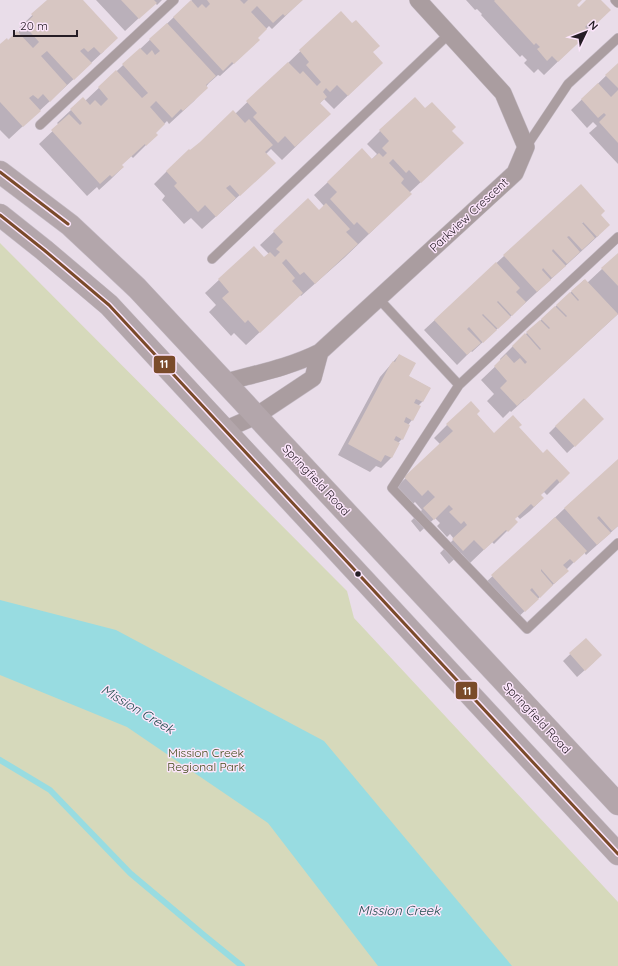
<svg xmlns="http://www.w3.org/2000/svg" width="618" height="966" font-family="Quicksand,sans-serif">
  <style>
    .green { fill: #d6d9bb }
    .water { fill: #98dce1 }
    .shadow { fill: #0003 }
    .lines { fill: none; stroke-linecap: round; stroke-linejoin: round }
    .stream { stroke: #98dce1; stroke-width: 6 }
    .building { fill: #d7c6c2 }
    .lane-casing { stroke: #c5bbc5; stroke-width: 10 }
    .street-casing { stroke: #c5bbc5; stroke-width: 18 }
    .secondary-casing { stroke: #c5bbc5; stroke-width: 23 }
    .lane { stroke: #aa9da0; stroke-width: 9 }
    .street { stroke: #aa9da0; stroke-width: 17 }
    .secondary { stroke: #b3a6ab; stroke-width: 22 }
    .bus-1-casing { stroke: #fce5fb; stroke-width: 6 }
    .bus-1 { stroke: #7a4b2a; stroke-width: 3 }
    .bus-dot { fill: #251d25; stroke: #fce5fb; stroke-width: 1.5 }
    .labels { text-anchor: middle; stroke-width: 3; stroke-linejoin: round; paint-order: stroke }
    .street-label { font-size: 12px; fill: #251d25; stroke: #fce5fb }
    .park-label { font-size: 12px; fill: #434d1a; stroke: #fce5fb }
    .water-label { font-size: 13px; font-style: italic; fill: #1b4a4a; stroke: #fce5fb }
    .line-badge { stroke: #fce5fb; stroke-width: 1.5 }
    .badge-label { font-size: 11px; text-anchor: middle; font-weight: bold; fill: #fff }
  </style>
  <rect width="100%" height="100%" fill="#e9dde9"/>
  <path class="green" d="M0,243L347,591L354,618L618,902V966H0Z"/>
  <path class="water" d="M0,600L116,630L324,741L512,966H378L268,823L127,727L0,675Z"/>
  <path class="shadow" d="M48,0H82L104,51L9,139L0,130V45L8,41L18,33L20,30L19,28Z
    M96,0H162L157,5L155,3L125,31Z
    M192,0H302L272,29L269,26L259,36L245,53L220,76L218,75L209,83L194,101L169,124L167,121L155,133L156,135L133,158L131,156L121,165L123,167L110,180L99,190L97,187L87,196L39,144L59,125L57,123L71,110L83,98L85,101Z
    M466,0H581L576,5L579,8L588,0H600L596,23L575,45L544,75L538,69L534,73L524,63L527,60L522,55L520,57L481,15L482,14L477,9L475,10Z
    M341,12L371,53L368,76L334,109L324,99L319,104L316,127L282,160L271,149L266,154L261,176L202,229L191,218L184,224L162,200L165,196L154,184L167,171L235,114Z
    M618,64V164L589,133L597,126L593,122L587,128L571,110Z
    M425,109L451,131L449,156L409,193L397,207L344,258L301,296L300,295L246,345L234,333L231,336L209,312L216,305L205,293L253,248L264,259L269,254L260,245L308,200L319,211L324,206L314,195L328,182L371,160L377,154L367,144L380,131Z
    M600,215L599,235L472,352L471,351L457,365L424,330L504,256Z
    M618,254V314L511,412L510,411L503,418L487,401L494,394L481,380L501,361L500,359L513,346L555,307L584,280L587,283Z
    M399,355L408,376L430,388L422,402L418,406L412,420L408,425L402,439L398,443L391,458L381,468L376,466L370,472L338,455L380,377Z
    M476,414L494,434L518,427L543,454L569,473L547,495L544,492L540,495L543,498L530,511L520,519L517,516L514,519L516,522L494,544L492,542L470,563L461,553L449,564L440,553L454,539L450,534L447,537L437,526L440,523L435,518L420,532L411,521L422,510L415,502L408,508L392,491L441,445L434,438L447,425Z
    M556,426H596L567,453L549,433Z
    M618,460V526L586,555L584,552L566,570L557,581L514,621L482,586L564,509Z
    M586,639L594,662L577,677L563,661Z"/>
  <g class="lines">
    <path class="stream" d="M0,760L50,790L130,873L205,936L242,966"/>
  </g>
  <path class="building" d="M47,0H83L118,38L101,54L94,47L88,52L84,48L80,51L92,63L74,80L47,51L41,56L67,85L50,102L43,94L38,99L33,95L29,98L41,111L23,127L0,102V44L7,38L8,40L17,31L33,48L39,42L24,25L33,16L31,14Z
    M121,0H154L157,3L139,19Z
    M191,0L198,8L202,4L206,8L210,4L207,0H240L244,4L248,0H303L285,16L283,14L273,23L257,6L251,12L267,29L258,38L260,40L234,64L232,62L223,71L173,17Z
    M495,0H582L577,5L579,7L586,0H601L611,10L592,28L588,24L585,27L590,32L558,62L552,56L547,61L537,49L540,47L536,43L534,45L494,1Z
    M341,11L352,23L356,20L380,46L373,52L383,63L348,96L337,85L330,92L326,88L323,92L327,97L320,103L331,114L295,147L285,136L278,143L253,117L257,113L246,101L288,62L300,74L303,71L317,86L321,82L306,65L309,62L299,50Z
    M167,23L216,76L206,85L208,88L183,111L181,109L172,118L156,101L150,107L165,124L156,133L158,135L146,146L145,144L122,165L124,167L112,177L110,175L100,184L51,130L69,114L80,125L82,123L70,109L83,97L90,105L95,100L101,106L108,99L98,87L116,70L142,98L148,93L122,64L140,48L147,55L152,50L155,55L160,51L149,39Z
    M618,63V88L605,75Z
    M598,83L611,97L618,90V143L599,122L606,115L604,113L598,118L581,99Z
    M415,97L425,108L432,102L456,127L452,131L464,143L421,183L409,170L406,173L393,159L389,163L404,179L401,183L412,194L369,234L357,222L354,225L330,199L337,192L327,182L362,148L372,159L379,153L383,157L387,153L382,148L389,141L379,130Z
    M233,110L245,123L249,119L273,145L265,152L276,163L240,196L230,185L226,188L236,198L216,217L205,205L198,212L174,186L177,183L166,171L189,149L190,150L200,142Z
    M581,184L605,211L601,215L610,225L597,237L583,222L582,223L595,238L582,250L569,236L567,237L580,252L567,264L553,249L552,251L566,266L552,278L543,268L542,270L551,280L537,292L503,255Z
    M308,198L319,210L326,203L350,229L346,232L358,244L315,284L304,272L300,275L286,259L282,263L295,278L292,281L303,293L260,333L248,320L245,323L222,298L229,292L218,279L254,246L264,257L270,252L275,257L280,252L276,249L283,242L273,231Z
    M618,253V286L601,268Z
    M496,262L520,288L516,292L526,302L512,316L498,301L497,302L511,317L498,329L483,314L482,315L497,330L483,343L469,327L467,329L481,343L467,355L434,320Z
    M585,279L618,314L525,400L524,399L517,406L500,388L507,381L494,366L506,354L514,363L520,358L525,364L527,362L512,346L525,333L540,350L541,349L526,332L540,320L549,329L550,328L541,319L555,306L566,317L567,316L556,305L570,292L578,301L579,300L571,291Z
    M399,354L416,363L409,376L431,388L423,402L416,399L414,403L421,406L413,421L406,417L404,422L410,425L403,440L396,436L394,440L400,443L392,458L385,455L381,462L348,444L390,365L393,361L395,362Z
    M584,398L604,419L575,447L555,426Z
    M471,401L480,411L477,414L494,433L513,415L522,425L519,427L543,453L547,449L570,473L560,483L557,479L541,495L544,498L534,507L531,504L515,519L518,522L508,532L506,530L484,550L474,540L463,551L452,539L467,525L464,521L461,524L449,512L453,509L449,505L434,520L423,508L435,497L428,490L422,496L404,477L453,431L446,424Z
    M618,459V526L612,531L599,516L597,518L611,533L597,545L564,508Z
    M555,517L587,551L574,563L570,559L563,565L569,571L554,584L541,569V571L553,585L540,598L532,588L530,590L539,599L525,612L491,575Z
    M586,638L602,655L585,671L569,653Z"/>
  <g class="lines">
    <g class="lane-casing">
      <path id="lane" d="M615,0L618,3
        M40,125L174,0
        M526,147L568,84L618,38
        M618,237L459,385L392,488L527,629L618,543
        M212,259L449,34
        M378,298L459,385"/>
    </g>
    <g class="street-casing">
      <path id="street" d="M226,382C259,373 290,367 320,352L515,173L526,147L503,93L418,0
        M224,430L256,416L313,378L320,352"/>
    </g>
    <g class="secondary-casing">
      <path id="secondary" d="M0,172L70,225L137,288L618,804
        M0,215L44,250L109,305L618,854"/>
    </g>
    <use href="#lane" class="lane"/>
    <use href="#street" class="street"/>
    <use href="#secondary" class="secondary"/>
    <g class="bus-1-casing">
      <path id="bus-1" d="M0,172L68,224
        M0,215L44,250L109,305L618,854"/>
    </g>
    <use href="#bus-1" class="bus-1"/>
  </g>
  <circle class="bus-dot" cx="358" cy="574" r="3.5"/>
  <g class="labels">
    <g class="street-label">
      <text transform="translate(469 215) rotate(-43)" y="4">Parkview Crescent</text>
      <text transform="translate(316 480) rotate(47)" y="4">Springfield Road</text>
      <text transform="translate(537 718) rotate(47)" y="4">Springfield Road</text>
    </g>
    <g class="park-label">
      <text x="206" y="757">Mission Creek<tspan x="206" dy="14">Regional Park</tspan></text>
    </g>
    <g class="water-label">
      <text transform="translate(138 709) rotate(31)" y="5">Mission Creek</text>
      <text x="399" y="915">Mission Creek</text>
    </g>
  </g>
  <g class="line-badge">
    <rect x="153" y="355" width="23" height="19" rx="4" fill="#7a4b2a"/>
    <rect x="455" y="681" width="23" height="19" rx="4" fill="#7a4b2a"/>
  </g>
  <g class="badge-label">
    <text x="164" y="368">11</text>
    <text x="467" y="695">11</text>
  </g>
  <g transform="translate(586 32) rotate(47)" stroke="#fce5fb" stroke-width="3" paint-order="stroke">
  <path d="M0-3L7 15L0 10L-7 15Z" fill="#251d25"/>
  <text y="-6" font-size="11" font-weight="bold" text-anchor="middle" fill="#251d25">N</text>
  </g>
  <path d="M14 30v6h63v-6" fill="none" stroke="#251d25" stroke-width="2"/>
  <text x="20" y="30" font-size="12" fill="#251d25" stroke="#fce5fb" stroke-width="3" paint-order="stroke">20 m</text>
</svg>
